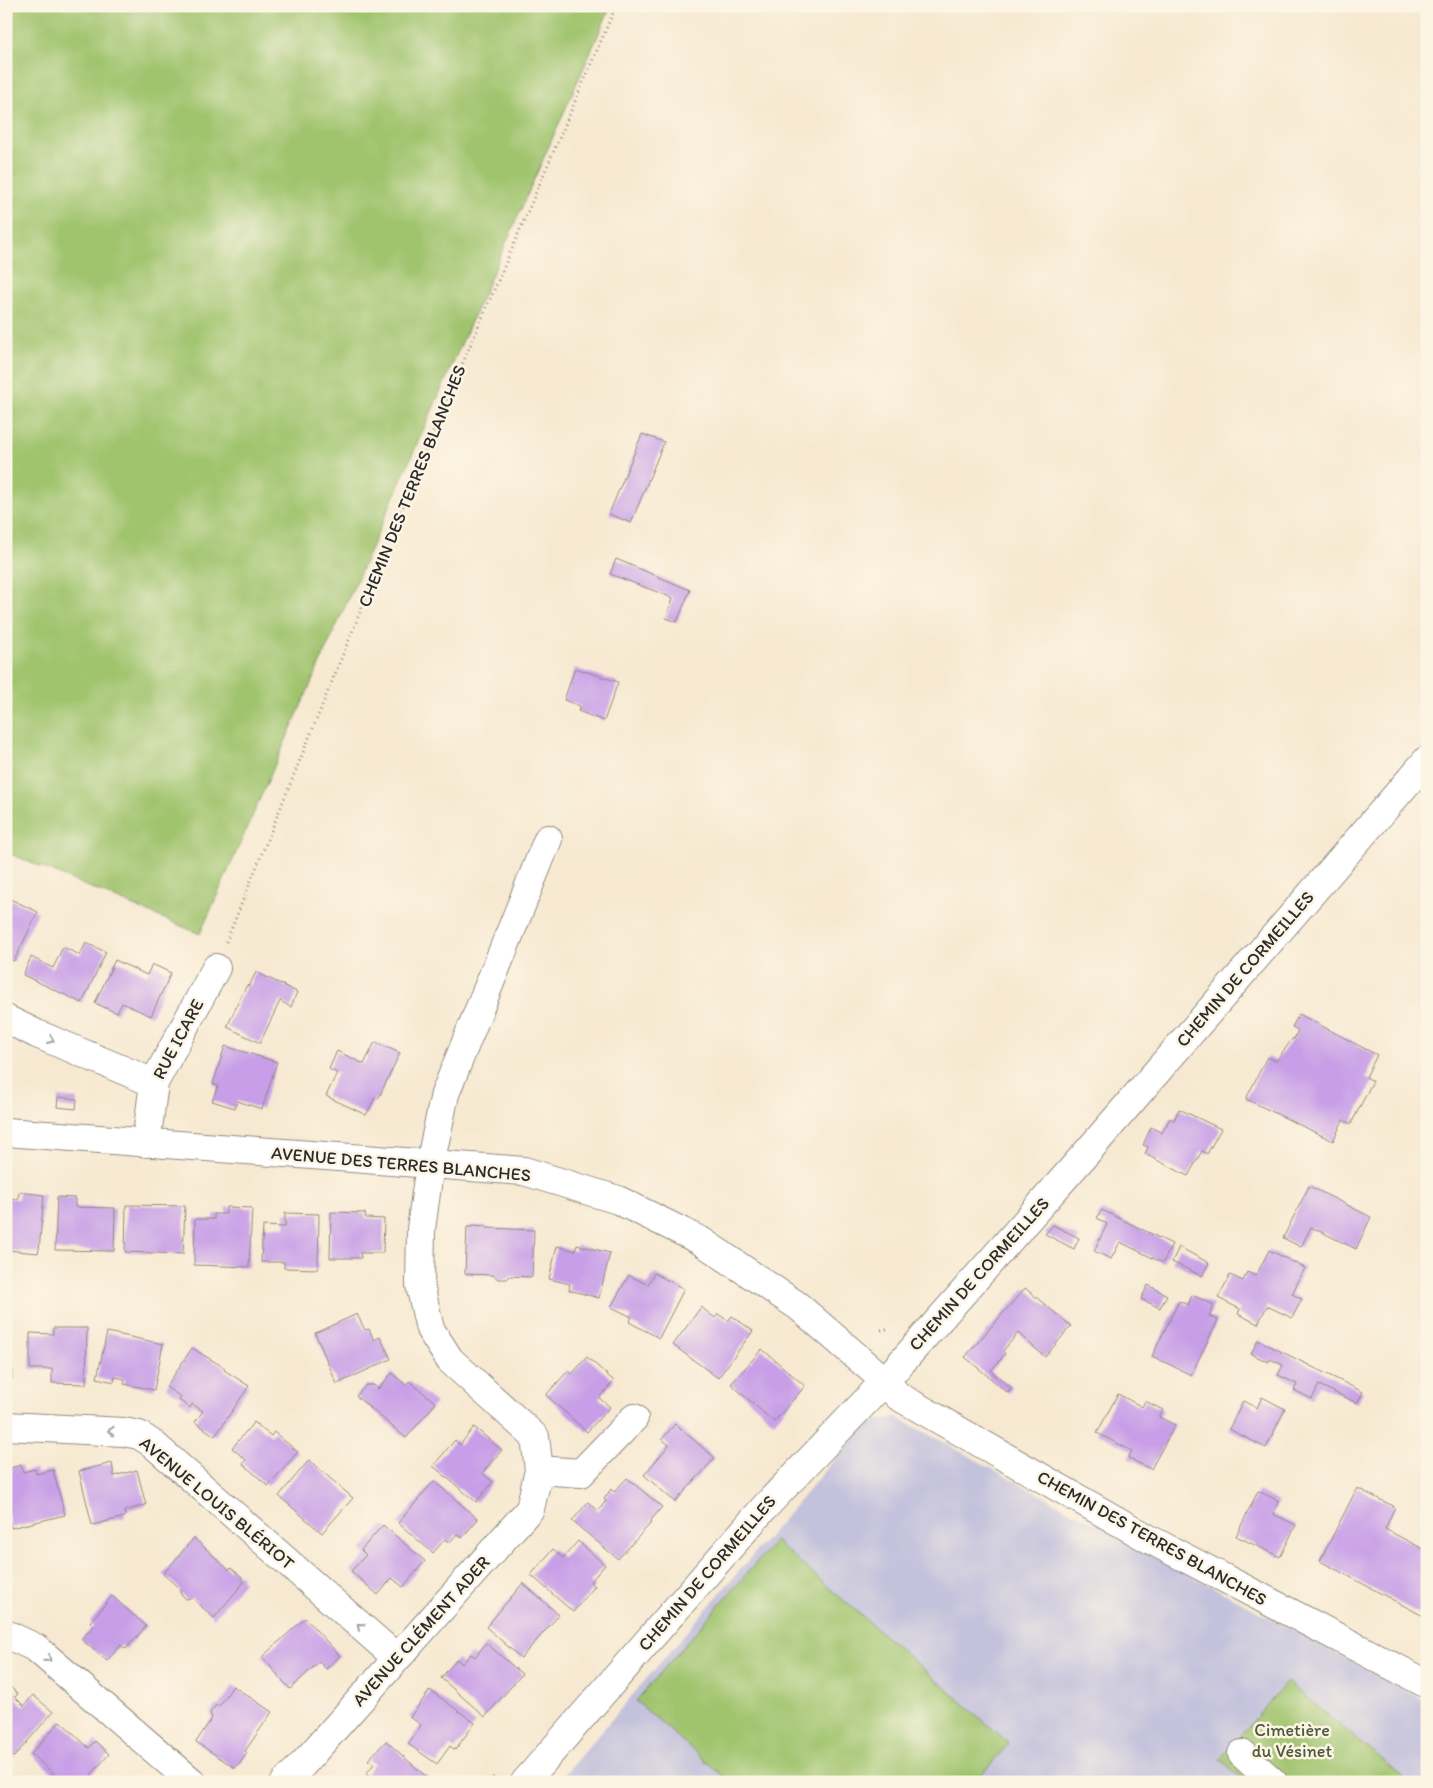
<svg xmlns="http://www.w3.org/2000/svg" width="1433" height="1788" font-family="Itim,sans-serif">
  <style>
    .industrial { fill: #c3c1dc }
    .green { fill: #a0c46e; stroke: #66784c }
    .building { fill: #c79ee7 }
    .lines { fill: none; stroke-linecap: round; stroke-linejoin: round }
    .minor-casing { stroke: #918a7e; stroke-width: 30 }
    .path { stroke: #918a7e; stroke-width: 3; stroke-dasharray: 1 4; stroke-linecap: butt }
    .minor { stroke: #fff; stroke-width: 28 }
    .oneway { stroke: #a0a0a0 }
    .labels { text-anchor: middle; stroke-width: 5; stroke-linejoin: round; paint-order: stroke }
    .street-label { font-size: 18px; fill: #2b2b2b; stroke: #fcf5e5 }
    .park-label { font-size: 18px; fill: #4e593f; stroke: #fcf5e5 }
  </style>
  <rect width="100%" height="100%" fill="#fcf5e5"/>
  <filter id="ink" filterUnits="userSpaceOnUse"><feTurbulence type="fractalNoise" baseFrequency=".02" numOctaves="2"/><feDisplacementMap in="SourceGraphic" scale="10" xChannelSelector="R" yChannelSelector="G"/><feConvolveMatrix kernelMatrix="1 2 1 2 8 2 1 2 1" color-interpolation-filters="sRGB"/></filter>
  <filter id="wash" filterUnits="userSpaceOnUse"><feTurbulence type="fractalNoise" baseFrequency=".0096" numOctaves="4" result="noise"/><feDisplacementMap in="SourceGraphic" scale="20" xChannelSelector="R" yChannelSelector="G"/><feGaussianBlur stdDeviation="1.12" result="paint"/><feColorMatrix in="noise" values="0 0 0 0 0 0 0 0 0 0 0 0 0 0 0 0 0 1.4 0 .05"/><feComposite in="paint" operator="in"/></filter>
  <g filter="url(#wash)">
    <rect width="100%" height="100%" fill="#f7e9d1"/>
    <path class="industrial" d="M896,1417L1427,1702V1782H1410L1287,1682L1220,1758L1246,1782H558L866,1423Z"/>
    <path class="green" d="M6,6H611L200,934L6,852Z
      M775,1541L1009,1743L975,1782H730L636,1701Z
      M1287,1682L1410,1782H1246L1220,1759Z"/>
    <g id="blocks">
      <path class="building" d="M642,434L664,442L631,523L609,514Z
        M616,559L690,590L677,622L666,618L673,598L610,574Z
        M575,668L618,682L604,721L578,711L580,706L564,700Z
        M6,897L38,912L14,961L6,957Z
        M86,943L106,952L82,1003L23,975L31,957L53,968L63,947L80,955Z
        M115,960L147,975L152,964L171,973L151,1016L122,1003L117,1013L95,1003Z
        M256,972L297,992L291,1007L280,1001L260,1043L227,1027L240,998L247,985L249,986Z
        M1299,1014L1377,1055L1366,1077L1373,1081L1351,1124L1343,1120L1333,1141L1246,1099L1267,1057L1276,1061L1293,1038L1294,1039L1298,1030L1292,1027Z
        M375,1042L400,1053L378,1099L375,1098L366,1115L326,1096L337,1073L329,1069L337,1051L364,1064Z
        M225,1046L277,1062L262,1109L237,1101L235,1108L212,1101L218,1086L213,1084Z
        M58,1097L77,1099L76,1109L57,1107Z
        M1179,1109L1221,1129L1207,1154L1202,1151L1188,1176L1145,1154L1148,1147L1143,1145L1151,1127L1162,1133L1170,1118L1174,1120Z
        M1309,1186L1371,1217L1356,1249L1311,1227L1301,1247L1283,1238Z
        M19,1192L44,1195L39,1250L38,1253L6,1250V1198L18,1199Z
        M57,1197L75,1198V1207L115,1208L114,1251L55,1250Z
        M126,1205L185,1206L183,1254L125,1252Z
        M226,1207L252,1208L249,1267L194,1265L195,1219H214V1214H226Z
        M1102,1210L1172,1244L1163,1263L1120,1242L1111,1259L1094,1251L1107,1224L1097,1218Z
        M331,1212L365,1213L366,1218L384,1219L383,1253H360L361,1258H330Z
        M285,1213L319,1214L318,1269L284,1268V1262H261L263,1226L285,1227Z
        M472,1225L487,1226V1228L534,1230L532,1277L510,1276L507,1279H498L493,1275L465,1274L467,1227H472Z
        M1053,1225L1079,1238L1074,1249L1045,1234Z
        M577,1245L610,1253L599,1298L569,1290L570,1284L549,1279L557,1246L575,1251Z
        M1179,1247L1209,1263L1202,1276L1172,1262Z
        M1269,1250L1305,1268L1292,1294L1302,1299L1292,1318L1267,1306L1258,1324L1238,1314L1240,1309L1218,1298L1230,1275L1243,1281L1247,1272L1256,1276Z
        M654,1273L684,1289L659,1338L629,1322L632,1317L611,1307L629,1275L648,1285Z
        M1148,1285L1167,1295L1160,1308L1141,1299Z
        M1025,1288L1071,1326L1045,1357L1018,1333L1003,1351L1005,1354L991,1371L1012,1388L1008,1393L965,1357Z
        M1192,1295L1214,1305L1209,1316L1218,1320L1191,1375L1152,1356L1179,1301L1188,1305Z
        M701,1307L715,1318L718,1314L728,1321L732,1316L753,1331L718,1378L673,1345Z
        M357,1314L365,1330L369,1329L374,1340L380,1337L391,1359L337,1384L315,1333Z
        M53,1328H87L86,1384L52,1383V1369H30V1333L53,1334Z
        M107,1332L163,1344L154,1390L124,1384L125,1379L115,1377L114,1382L97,1378Z
        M6,1334H10L12,1379H6Z
        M1258,1340L1363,1392L1357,1403L1319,1385L1312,1399L1294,1390L1297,1384L1278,1375L1283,1365L1270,1359L1269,1362L1251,1354Z
        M192,1348L225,1368L224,1370L249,1386L215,1436L195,1422L203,1411L192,1404L190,1408L179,1400L181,1397L166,1387Z
        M762,1349L805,1386L774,1422L731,1384Z
        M587,1357L614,1381L599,1398L610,1407L587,1432L546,1395L568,1371L572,1374Z
        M392,1373L406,1385L409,1381L436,1403L406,1438L356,1396L366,1385H374L378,1389Z
        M1118,1394L1142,1407L1145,1401L1163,1410L1159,1417L1175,1425L1151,1469L1128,1458L1132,1451L1097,1433Z
        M1262,1397L1285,1409L1266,1448L1229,1429L1243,1401L1257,1408Z
        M254,1422L271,1436L274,1432L298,1452L268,1486L243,1464L246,1460L232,1448Z
        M675,1424L715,1458L675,1502L644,1475L669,1445L662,1439Z
        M474,1427L502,1450L482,1473L493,1482L476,1502L433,1466L455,1440L460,1445Z
        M309,1460L353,1498L322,1533L279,1496Z
        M112,1463L114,1476L137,1470L146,1505L124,1511L125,1517L92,1525L79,1471Z
        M21,1465L23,1472L35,1469L36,1474L53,1470L65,1515L11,1528L6,1508V1469Z
        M627,1478L662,1507L651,1520L652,1522L618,1559L572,1521L588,1502L598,1511L606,1501L604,1499L611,1489L614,1492Z
        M434,1481L478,1519L462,1538L457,1534L449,1543L445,1539L433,1553L398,1523Z
        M1357,1488L1395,1507L1385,1529L1427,1551V1618L1320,1561Z
        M1258,1491L1279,1501L1273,1514L1296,1525L1280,1557L1236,1536Z
        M383,1525L425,1561L403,1587L392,1578L378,1595L351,1571L366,1555L361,1550Z
        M194,1538L229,1570L231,1568L242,1577L241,1579L244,1582L214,1618L192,1598L186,1599L180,1593V1589L163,1574Z
        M578,1541L605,1565L590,1582L595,1586L573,1612L531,1575L553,1549L563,1558Z
        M523,1583L559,1615L521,1658L486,1627Z
        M112,1596L146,1626L126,1649L121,1645L107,1661L81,1639L94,1626L90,1622Z
        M305,1618L340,1656L326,1669L319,1662L290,1689L262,1657Z
        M486,1643L522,1674L485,1717L441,1678L457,1659L462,1664L471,1654L475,1657Z
        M8,1685L18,1694L15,1697L24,1706L33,1695L53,1712L14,1757L6,1751V1688Z
        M233,1686L272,1712L245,1751L247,1753L239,1765L238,1764L235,1768L196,1742L212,1718L210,1713L215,1706L220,1705Z
        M430,1690L475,1723L455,1750L450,1746L437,1764L408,1744L421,1725L410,1717Z
        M60,1721L89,1748L95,1741L109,1754L85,1782H63L31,1754Z
        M386,1741L429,1779L427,1782H366L370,1777L366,1774L374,1764L368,1760Z"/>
    </g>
  </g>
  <g filter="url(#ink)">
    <use href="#blocks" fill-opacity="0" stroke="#918a7e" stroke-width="1"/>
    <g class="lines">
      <g class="minor-casing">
        <path id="minor" d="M6,1019L37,1034L154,1083
          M6,1132L524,1171L618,1200L701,1241L798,1306L885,1381L898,1396L1149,1539L1427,1684
          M146,1143L154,1083L216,968
          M6,1426L124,1432L139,1435L153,1444L397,1658
          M539,1470L581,1473L634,1418
          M6,1634L36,1648L192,1782
          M1242,1754L1273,1782
          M285,1782L303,1764L530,1509L539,1470L535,1437L450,1360L430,1329L420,1285L421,1229L430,1164L445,1094L548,839
          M525,1782L763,1509L885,1381L1089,1150L1427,760"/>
      </g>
      <path class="path" d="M226,942L437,423L616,6
        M881,1330L890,1328
        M490,1782L496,1774"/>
      <use href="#minor" class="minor"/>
    </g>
    <defs><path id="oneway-chevron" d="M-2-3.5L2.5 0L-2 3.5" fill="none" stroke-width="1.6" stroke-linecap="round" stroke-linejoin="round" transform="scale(1.25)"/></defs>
    <g class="oneway">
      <use href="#oneway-chevron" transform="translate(51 1040) rotate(23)"/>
      <use href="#oneway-chevron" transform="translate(111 1431) rotate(-177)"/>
      <use href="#oneway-chevron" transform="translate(360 1626) rotate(-139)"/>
      <use href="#oneway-chevron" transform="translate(48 1659) rotate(41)"/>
    </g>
  </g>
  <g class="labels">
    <g class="street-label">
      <text transform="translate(412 486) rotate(-68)" y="6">CHEMIN DES TERRES BLANCHES</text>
      <text transform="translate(1245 969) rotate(-49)" y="6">CHEMIN DE CORMEILLES</text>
      <text transform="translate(178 1039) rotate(-62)" y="6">RUE ICARE</text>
      <text transform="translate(401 1164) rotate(5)" y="6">AVENUE DES TERRES BLANCHES</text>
      <text transform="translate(979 1274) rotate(-48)" y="6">CHEMIN DE CORMEILLES</text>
      <text transform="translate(217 1503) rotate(40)" y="6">AVENUE LOUIS BLÉRIOT</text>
      <text transform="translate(1152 1538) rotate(29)" y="6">CHEMIN DES TERRES BLANCHES</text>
      <text transform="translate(707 1573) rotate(-49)" y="6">CHEMIN DE CORMEILLES</text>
      <text transform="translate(421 1631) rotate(-48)" y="6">AVENUE CLÉMENT ADER</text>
    </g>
    <g class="park-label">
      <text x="1292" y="1736">Cimetière<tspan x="1292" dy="21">du Vésinet</tspan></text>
    </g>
  </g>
  <rect width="1433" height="1788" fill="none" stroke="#fcf5e5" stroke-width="25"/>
</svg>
